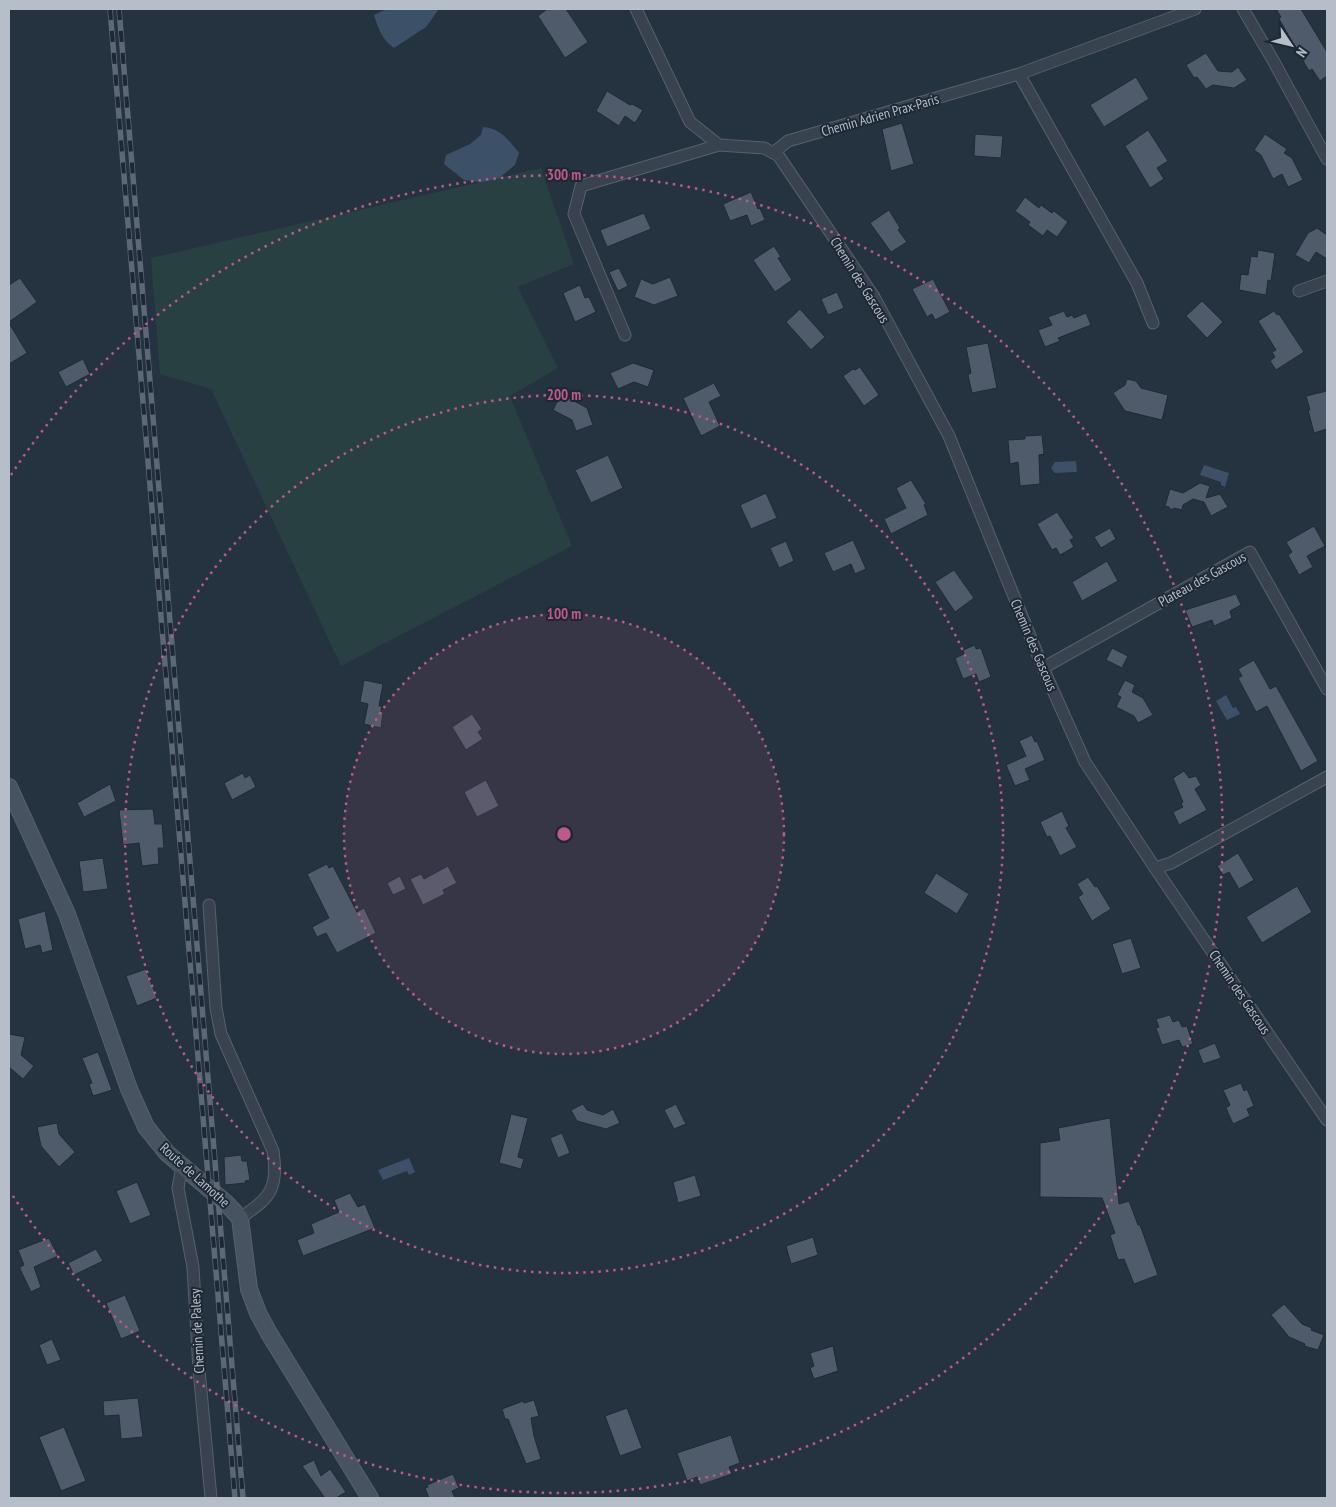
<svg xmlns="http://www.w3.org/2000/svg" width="1336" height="1507" font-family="'PT Sans Narrow',sans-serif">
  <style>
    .green { fill: #284041 }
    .water { fill: #3c5067 }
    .building { fill: #4f5b6a; stroke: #202a36 }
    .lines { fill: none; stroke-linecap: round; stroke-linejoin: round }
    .street-casing { stroke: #57616c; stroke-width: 13 }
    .secondary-casing { stroke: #57616c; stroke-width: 18 }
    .street { stroke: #39434f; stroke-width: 11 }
    .secondary { stroke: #485362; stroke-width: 16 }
    .rail-casing { stroke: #5c6876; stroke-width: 5.5 }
    .rail { stroke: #1e2834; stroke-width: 4; stroke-dasharray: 11; stroke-linecap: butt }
    .ring { fill: none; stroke: #bd5a87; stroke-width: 2.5; stroke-dasharray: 2.5 5 }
    .labels { text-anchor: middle; stroke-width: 4; stroke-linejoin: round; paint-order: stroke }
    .street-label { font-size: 14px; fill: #b6bec9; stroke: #1e2834 }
    .centre { fill: #bd5a87; stroke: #1e2834; stroke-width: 2.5 }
    .ring-label { font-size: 15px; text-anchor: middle; font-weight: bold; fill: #bd5a87; stroke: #1e2834; stroke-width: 4; stroke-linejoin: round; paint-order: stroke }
  </style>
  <rect width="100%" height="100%" fill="#25323f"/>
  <path class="green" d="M541,168L574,264L518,287L558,368L510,396L572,546L341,666L211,389L160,374L151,258Z"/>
  <path class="water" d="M387,9H439L426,27L394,48C382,40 378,28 374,15Z
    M483,127C500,128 509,140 519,153L515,165L499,178L481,182L464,180L444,164L446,155L470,144L481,135Z
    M1076,461L1077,472L1055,473L1051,468L1055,462Z
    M1204,465L1229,473L1225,487L1221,485V482L1200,475Z
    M1226,695L1233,708L1236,707L1240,714L1227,720L1216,701Z
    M409,1158L415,1172L409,1175L407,1171L383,1180L378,1170Z"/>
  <path class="building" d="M547,9H566L588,42L565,58L538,16Z
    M1276,9H1301L1327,52V76L1320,81L1312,69L1309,71L1279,19L1281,17Z
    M1206,53L1218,71L1232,72L1238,67L1247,80L1234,88L1213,85L1206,89L1197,77L1194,78L1186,65Z
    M1136,77L1149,99L1104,127L1090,105Z
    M607,91L630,105L632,104L643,110L635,123L625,116L619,126L596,111Z
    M902,123L914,164L891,171L882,129Z
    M1148,130L1168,161L1157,168L1164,179L1150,188L1125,146Z
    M975,134L1003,136L1001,158L974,156Z
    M1265,134L1287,149L1284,153L1292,158L1303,180L1288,187L1282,174L1273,179L1261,155L1254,150Z
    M751,192L758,209L760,208L765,220L751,226L747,215L730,221L723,204Z
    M1025,197L1039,208L1041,205L1052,213L1054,211L1068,222L1057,237L1047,230L1043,236L1028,225L1030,222L1015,211Z
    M889,210L900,228L898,230L907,242L891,252L870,223Z
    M644,213L651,229L607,247L600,230Z
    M1317,228L1327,235V259L1316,252L1309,263L1295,255L1308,233Z
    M774,246L781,257L778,258L792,280L775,292L753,260Z
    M1258,250L1275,253L1271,281L1268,280L1266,295L1239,290L1241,274L1248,275L1251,256L1257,257Z
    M619,268L628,286L618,291L609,272Z
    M670,277L678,296L654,305L634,297L641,279L653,284Z
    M20,278L37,302L9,322V285Z
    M933,279L950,312L935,320L932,314L927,317L912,289Z
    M580,285L585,298L589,297L596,312L575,322L563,293Z
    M837,292L844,308L828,315L821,299Z
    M1202,301L1223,322L1207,338L1186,316Z
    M800,309L825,337L811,350L786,322Z
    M1064,311L1067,317L1072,315L1074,318L1086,313L1091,325L1058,338L1060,341L1045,347L1038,330L1052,325L1048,317Z
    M1274,311L1277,315L1279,314L1304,352L1276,370L1270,361L1275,357L1272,352L1276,350L1258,321Z
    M9,323L27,353L9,364Z
    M988,343L997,388L972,393L968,375L971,373L966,347Z
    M83,359L90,374L66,387L58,372Z
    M633,363L654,370L648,387L634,382L618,389L610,373Z
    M860,367L879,395L864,406L843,376L853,369L855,370Z
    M1127,379L1136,381L1141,388L1168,395L1162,420L1125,411L1113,393L1125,385Z
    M714,383L721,396L709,402L720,426L701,436L683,398Z
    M1327,391V429L1314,433L1308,410H1310L1306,396Z
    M561,394L587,408L593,425L576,431L572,420L553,410Z
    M1042,435L1044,454L1039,455L1040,484L1020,486L1018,462L1010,464L1008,440L1025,439V436Z
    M608,455L623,488L591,503L575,470Z
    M911,480L926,504L924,505L928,515L891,534L884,519L906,508L896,488Z
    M1200,483L1210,486L1206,498L1220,494L1228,507L1211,516L1204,502L1193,499L1183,505L1182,510L1174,508L1171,510L1169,507L1165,506L1170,489L1183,493Z
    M766,493L777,518L751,529L740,505Z
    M1057,512L1074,538L1070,540L1074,547L1060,555L1056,548L1052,550L1037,524Z
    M1314,526L1325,546L1307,556L1313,567L1299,575L1288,555L1292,552L1286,542Z
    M1110,528L1116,539L1101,548L1094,537Z
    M853,540L866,569L855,574L851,564L833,572L824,553Z
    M786,541L794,561L779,568L770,548Z
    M1107,561L1118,581L1082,601L1072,582Z
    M954,570L974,598L955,612L935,582Z
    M1236,594L1241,605L1230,611L1232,618L1214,626L1212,620L1192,627L1185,610Z
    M975,645L976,649L981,648L991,677L979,682L976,674L963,679L955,658L964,654L963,650Z
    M1112,648L1128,656L1122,668L1106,660Z
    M1254,660L1270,689L1276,686L1318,761L1301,771L1267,706L1256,712L1238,678L1242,676L1238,669Z
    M364,680L383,684L379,706H382L381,712H383L381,728L364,724L368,704L360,702Z
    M1125,680L1135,685L1132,692L1143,698L1153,715L1138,723L1134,716L1116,707L1121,697L1117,695Z
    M472,714L482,729L478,732L483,739L466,750L452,727Z
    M1032,735L1035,742L1037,741L1045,760L1025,769L1030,780L1015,786L1006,765L1026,756L1019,741Z
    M1184,771L1189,778L1196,776L1201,785L1195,789L1207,810L1179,825L1173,812L1183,807L1181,804L1183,802L1173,778Z
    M243,773L245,778L250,775L256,787L232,800L224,783Z
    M486,780L499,806L477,817L464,792Z
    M110,784L116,801L84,817L77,803Z
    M153,809L155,824H162L164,848H158L159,864L142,866L139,843L123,845L119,810Z
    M1062,811L1069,826L1066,828L1077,847L1060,856L1050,836L1047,837L1040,822Z
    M1238,853L1254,880L1239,889L1229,872L1223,875L1217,866Z
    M103,858L108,889L83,892L79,861Z
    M327,864L329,868L333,866L357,912L364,908L376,933L337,953L326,933L317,937L312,927L329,918L307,874Z
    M448,866L457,883L443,890L445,894L423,905L410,879L421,874L424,879Z
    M936,873L969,894L957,914L924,893Z
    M400,876L406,889L393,895L387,883Z
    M1088,877L1095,887L1097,886L1111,909L1092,921L1078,897L1083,894L1077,884Z
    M1297,886L1312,912L1262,943L1246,917Z
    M45,911L53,950L42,953L40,945L25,949L18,919Z
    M1131,938L1141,968L1122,974L1112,944Z
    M146,969L157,998L137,1006L126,976Z
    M1170,1015L1173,1022L1179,1020L1182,1027L1187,1026L1193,1044L1182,1047L1179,1040L1162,1045L1156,1028L1159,1027L1156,1019Z
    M9,1034L25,1037L21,1055L34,1066L23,1079L9,1067Z
    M1215,1043L1221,1058L1203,1064L1198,1050Z
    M98,1052L112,1090L93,1096L89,1084L92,1083L82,1058Z
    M1241,1083L1244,1091L1247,1089L1254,1106L1247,1109L1250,1116L1233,1124L1226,1108L1230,1105L1223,1090Z
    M583,1104L587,1110L603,1115L613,1109L620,1123L606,1129L577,1121L571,1110Z
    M676,1104L686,1124L674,1129L664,1110Z
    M511,1114L528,1118L518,1157L524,1159L521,1169L499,1163Z
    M1110,1118L1119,1204L1129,1201L1138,1225H1140L1158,1275L1134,1284L1124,1259L1118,1260L1110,1235L1115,1233L1102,1198L1040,1197V1143L1060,1140L1058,1128Z
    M57,1123L59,1134L75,1152L59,1167L41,1146L37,1127Z
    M562,1133L570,1153L558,1158L550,1138Z
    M241,1155L242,1161H247L250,1180L245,1181L246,1183L225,1185L224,1157Z
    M695,1175L701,1196L678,1203L673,1182Z
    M137,1182L151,1215L130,1224L116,1191Z
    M350,1193L358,1207L365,1204L375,1228L303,1256L297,1240L314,1233L311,1224L339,1212L334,1200Z
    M813,1237L818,1255L791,1264L786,1246Z
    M49,1238L58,1256L34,1267L41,1287L31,1292L20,1269V1267L24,1265L18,1250Z
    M96,1249L103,1261L74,1275L68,1263Z
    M125,1295L140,1331L121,1339L106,1303Z
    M1284,1304L1302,1324L1312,1328L1311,1330L1324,1335L1318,1350L1304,1346L1305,1344L1289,1337L1271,1315Z
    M52,1339L61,1360L47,1365L39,1345Z
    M833,1346L838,1371L814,1379L810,1368L814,1366L810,1353Z
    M138,1398L143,1437L121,1439L119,1415L104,1416L103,1401Z
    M534,1400L539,1416L531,1418L534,1436L541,1459L526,1464L508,1419H505L502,1409L523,1401L524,1403Z
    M627,1408L642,1448L620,1456L605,1416Z
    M64,1427L86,1481L61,1491L39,1437Z
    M731,1435L740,1463L729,1467L732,1474L700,1485L697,1477L687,1481L677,1453Z
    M314,1460L321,1476L330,1469L346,1492L336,1498H325L302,1466Z
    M453,1474L459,1488L452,1491L455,1498H429L425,1488L428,1487L427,1485Z"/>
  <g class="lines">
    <g class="street-casing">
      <path id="street" d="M636,9L690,122L719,145L764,148L778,155L874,297L949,436L1043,668L1085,762L1155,868L1327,1120
        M1243,9L1274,62L1327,159
        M1019,74L1137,283L1153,323
        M773,153L788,141L1019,74L1195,9
        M1299,291L1327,281
        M625,335L574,214L581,186L719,145
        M1043,668L1250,552L1327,689
        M1155,868L1171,863L1327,777
        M209,905L216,1008L221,1034L273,1151C279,1189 270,1198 240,1218
        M182,1166L178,1188L193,1267L199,1370L211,1498"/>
    </g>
    <g class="secondary-casing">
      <path id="secondary" d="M9,787L67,914L129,1089L146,1127L167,1153L225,1202L240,1218L249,1289L258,1313L270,1335L370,1498"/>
    </g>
    <use href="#street" class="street"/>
    <use href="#secondary" class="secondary"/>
    <g class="rail-casing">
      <path id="rail" d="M110,9L235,1498
        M119,9L243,1498"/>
    </g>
    <use href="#rail" class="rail"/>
  </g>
  <circle cx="564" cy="834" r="220" fill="#bd5a87" fill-opacity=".12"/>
  <g class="ring">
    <circle cx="564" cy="834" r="220"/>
    <circle cx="564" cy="834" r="439"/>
    <path d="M11 475A659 659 0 1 1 11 1193"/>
  </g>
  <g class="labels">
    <g class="street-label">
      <text transform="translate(880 115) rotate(-16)" y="5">Chemin Adrien Prax-Paris</text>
      <text transform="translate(860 280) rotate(58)" y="5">Chemin des Gascous</text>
      <text transform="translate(1202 579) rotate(-29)" y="5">Plateau des Gascous</text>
      <text transform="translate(1034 645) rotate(67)" y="5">Chemin des Gascous</text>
      <text transform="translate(1240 992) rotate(56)" y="5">Chemin des Gascous</text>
      <text transform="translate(195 1175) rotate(42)" y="5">Route de Lamothe</text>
      <text transform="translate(197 1331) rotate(-93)" y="5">Chemin de Palesy</text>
    </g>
  </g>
  <circle cx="564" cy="834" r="8" class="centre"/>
  <g class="ring-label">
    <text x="564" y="180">300 m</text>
    <text x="564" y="400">200 m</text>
    <text x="564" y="619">100 m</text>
  </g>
  <rect width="1336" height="1507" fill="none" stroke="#b6bec9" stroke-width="20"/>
  <g transform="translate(1291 45) rotate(125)" stroke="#1e2834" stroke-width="4" paint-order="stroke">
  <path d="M0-4L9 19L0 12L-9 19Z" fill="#b6bec9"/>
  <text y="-8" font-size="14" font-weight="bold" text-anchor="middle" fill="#b6bec9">N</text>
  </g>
</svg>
